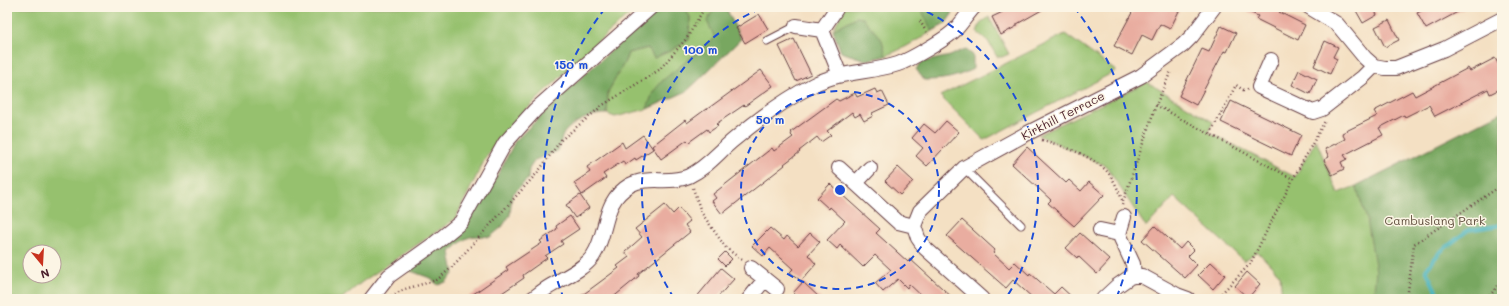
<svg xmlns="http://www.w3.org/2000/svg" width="1509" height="306" font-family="Mali,sans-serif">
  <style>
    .green { fill: #96c16e; stroke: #70704c; fill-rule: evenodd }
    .forest { fill: #78a761; stroke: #616346 }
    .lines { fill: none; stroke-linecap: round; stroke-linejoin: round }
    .stream { stroke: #40b0bb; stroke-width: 4 }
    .building { fill: #e9ada0 }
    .service-casing { stroke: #643c42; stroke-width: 9 }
    .minor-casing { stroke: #643c42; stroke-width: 16 }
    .path { stroke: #643c42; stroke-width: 2.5; stroke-dasharray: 1 3; stroke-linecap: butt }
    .service { stroke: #fff; stroke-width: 7 }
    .minor { stroke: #fff; stroke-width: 14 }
    .ring { fill: none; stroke: #1d4ed8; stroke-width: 2; stroke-dasharray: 7 5 }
    .labels { text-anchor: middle; stroke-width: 3; stroke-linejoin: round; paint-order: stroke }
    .street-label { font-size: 12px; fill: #4a1f2b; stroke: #fcf5e5 }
    .park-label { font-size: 12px; fill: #61503f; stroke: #fcf5e5 }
    .centre { fill: #1d4ed8; stroke: #fcf5e5; stroke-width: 2 }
    .ring-label { font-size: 12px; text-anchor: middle; font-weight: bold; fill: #1d4ed8; stroke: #fcf5e5; stroke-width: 3; stroke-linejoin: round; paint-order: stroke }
  </style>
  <rect width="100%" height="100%" fill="#fcf5e5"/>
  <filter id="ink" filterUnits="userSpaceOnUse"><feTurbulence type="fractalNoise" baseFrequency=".025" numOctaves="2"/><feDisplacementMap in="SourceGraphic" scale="8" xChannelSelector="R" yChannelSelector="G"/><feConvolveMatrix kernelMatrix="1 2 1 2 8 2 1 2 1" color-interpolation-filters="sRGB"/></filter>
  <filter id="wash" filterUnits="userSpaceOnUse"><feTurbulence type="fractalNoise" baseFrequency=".012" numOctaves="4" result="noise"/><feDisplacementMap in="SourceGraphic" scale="16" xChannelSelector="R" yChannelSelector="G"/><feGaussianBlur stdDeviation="0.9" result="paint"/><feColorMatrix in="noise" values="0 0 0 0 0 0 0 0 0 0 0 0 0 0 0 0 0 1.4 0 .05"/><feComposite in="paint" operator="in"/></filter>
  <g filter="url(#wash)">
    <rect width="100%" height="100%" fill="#f4e0c3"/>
    <path class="green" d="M7,7H638L593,46L526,110L487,155L455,219L362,282L341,299H7ZM30,252H54V276H30Z
      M684,7H727L726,8L741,39L687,91L647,109L615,117L607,114L608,92L625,61L628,53L648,48L654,58L670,51L689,40L690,17Z
      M845,7H957L945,24L907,46L886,56L866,60L841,52L833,30Z
      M989,17L1009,54L1002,57H997L988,41L977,32L980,24Z
      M1065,34L1116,71L984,140L940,96Z
      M1147,82L1213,122L1208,132L1295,177L1316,140L1338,193L1356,186L1502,112V299H1282L1280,275L1257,251L1244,261L1174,197L1146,227L1106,166L1038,135Z"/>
    <path class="forest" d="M661,7H684L690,17L689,40L670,51L654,58L648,48L628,53L625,61L608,92L607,114C594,113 572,122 564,133C561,138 560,146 558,151L535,160L529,169L528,179L512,195L510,215L502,227L490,237C467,234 466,238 450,252L454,273L446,282L438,285L430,278L408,270L466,225L501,169L515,141L576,82Z
      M715,7H727L726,8L741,39L687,91L647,109L653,92L663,80L715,38L707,21Z
      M920,7H957L945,24L932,31Z
      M856,17L863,18L882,40L886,56L866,60L841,52L833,30Z
      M965,49L973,55V69C955,78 944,80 924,80L916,69L922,62L950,56Z
      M1502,112V299H1373L1376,271L1367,220L1356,186Z"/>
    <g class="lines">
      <path class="stream" d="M1440,299L1426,270L1439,253L1468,230L1502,225"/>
    </g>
    <g id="blocks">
      <path class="building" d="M1013,7H1047L1017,24V26L1001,35L992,17Z
        M1135,7H1181L1170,29L1160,24L1152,40L1142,35L1132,55L1114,46Z
        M1238,7H1275L1280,10L1279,12L1305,25L1298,40L1256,19L1258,16Z
        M1354,7H1373L1377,15L1363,23Z
        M1429,7H1467L1426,29L1417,13Z
        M759,14L768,29L745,43L736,28Z
        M1389,20L1399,40L1385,47L1375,27Z
        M1221,26L1236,33L1227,52L1224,51L1196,105L1179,96L1202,49L1209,52Z
        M794,39L811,74L796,81L779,46Z
        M1325,41L1338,47L1333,57L1337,59L1330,74L1314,66Z
        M1495,58L1502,71V88L1490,94L1488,89L1435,116L1429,105L1405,117L1404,115L1379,128L1383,135L1344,155L1347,159L1341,162L1344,169L1332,175L1324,160L1329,157L1325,149L1345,139L1342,133L1377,116L1374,111L1412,91L1415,96L1468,68L1470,71Z
        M761,70L773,86L745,106L744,105L716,124L718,126L709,132L707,129L689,142L687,140L661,159L652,146L685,120L687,123L706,109V110Z
        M1299,70L1317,79L1310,94L1292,85Z
        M875,89L877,93L882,91L889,105L872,113L873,116L864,121L860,114L855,117L852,112L827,131L831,135L821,142L817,137L799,151L800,152L784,164L785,165L722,214L712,201L716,198L713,194L772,148L774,151L793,137L791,135L792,133L791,132L836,99L839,101L855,93L857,97Z
        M1231,101L1301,135L1291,156L1221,122Z
        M946,121L959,132L927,166L916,156L923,148L912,138L924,124L935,133Z
        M643,135L653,149L636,160L635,158L625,165L623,161L603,174L606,178L582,195L574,183L590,172L587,167L622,142L625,148Z
        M1027,147L1066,183L1069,180L1081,191L1089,182L1104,195L1074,226L1048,203L1051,200L1012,164Z
        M898,167L913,181L900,195L885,181Z
        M830,184L880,229L876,233L908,262L910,259L954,299H925L909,284L907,288L898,279L883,292L875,283L891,270L875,255L863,267L840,245L837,249L827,240L845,221L830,207L829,209L817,198Z
        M580,195L589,208L575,218L566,205Z
        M665,205L673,214L679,208L690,221L685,225L690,232L638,274L639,276L611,299H577L619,268L617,266L629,257L625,252L642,237L635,229Z
        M570,216L579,229L561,241L563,244L545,256L547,258L523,275L524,278L493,299H466L508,270L506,267L542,243L540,241L557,229L556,226Z
        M962,220L995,250L993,253L1009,268L1015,262L1029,275L1030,273L1054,294L1061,287L1074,299H1034L1013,280L1006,288L947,236Z
        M1155,226L1180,249L1186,242L1194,250L1188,256L1197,265L1185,278L1142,240Z
        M770,228L784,240L787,236L798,246L810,233L820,242L808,255L816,264L801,281L790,272L793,269L770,248L763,256L752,246Z
        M1080,233L1110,260L1097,274L1078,256L1077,258L1066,248Z
        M725,252L732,259L725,266L718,259Z
        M1211,262L1225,275L1213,289L1198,275Z
        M721,268L734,279L716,299H695Z
        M1247,272L1260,284L1248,298L1235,286Z
        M803,282L821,299H801L793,293Z"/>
    </g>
  </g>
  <g filter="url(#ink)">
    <use href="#blocks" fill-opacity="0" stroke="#643c42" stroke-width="1"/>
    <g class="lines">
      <g class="service-casing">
        <path id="service" d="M767,41L796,26
          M964,168L1021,225"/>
      </g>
      <g class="minor-casing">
        <path id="minor" d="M1309,7L1337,24L1365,58L1374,66L1385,68H1396L1444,49L1502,19
          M796,26L822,30L840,75
          M822,30L836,9
          M1271,60L1259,87L1313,112L1322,109L1363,77L1374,66
          M839,168L898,222L914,226L918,238L925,248L982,299
          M856,183L870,168
          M914,226L920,211L964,168L1024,135L1141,76L1183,45L1192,36L1214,7
          M1100,230L1119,234L1124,217
          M1119,234L1133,264L1134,276
          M751,268L777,289
          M371,299L389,276L434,244L461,222L505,143L535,110L651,7
          M532,299C539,294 546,288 554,284C567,276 585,268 593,256C609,232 601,202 630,185C648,175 670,185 689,176C706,168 717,154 731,142C756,121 784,100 813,85C840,71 870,73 898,64C910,60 946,39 955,30C962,23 967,14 974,7
          M749,299L765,279
          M1103,299L1117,286L1130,277L1134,276H1142L1177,295L1188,299"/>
      </g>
      <path class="path" d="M920,21L928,35
        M1156,105L1293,179
        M1210,134L1236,85L1243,90L1248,89
        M1042,140C1063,146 1085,153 1102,167C1113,175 1118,190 1123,202
        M693,188L701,212L726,248L742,260
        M1122,205L1156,105L1171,71
        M391,296L405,289L437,280L452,267L538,172L561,140L603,105L659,70L687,38L705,7
        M1216,299L1250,264L1293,179L1325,121
        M1407,299L1414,244L1502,185
        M1487,299L1502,281"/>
      <use href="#service" class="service"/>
      <use href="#minor" class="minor"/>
    </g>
  </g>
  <g class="ring">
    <circle cx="840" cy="190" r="99"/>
    <path d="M674 298A198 198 0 0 1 764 7M916 7A198 198 0 0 1 1006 298"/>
    <path d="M564 299A297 297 0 0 1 606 7M1074 7A297 297 0 0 1 1116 299"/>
  </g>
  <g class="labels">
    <g class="street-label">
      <text transform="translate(1063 116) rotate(-27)" y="4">Kirkhill Terrace</text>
    </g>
    <g class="park-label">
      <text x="1435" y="225">Cambuslang Park</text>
    </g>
  </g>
  <circle cx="840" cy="190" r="6" class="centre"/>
  <g class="ring-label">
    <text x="700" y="54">100 m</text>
    <text x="571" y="69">150 m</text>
    <text x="770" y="124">50 m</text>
  </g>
  <rect width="1509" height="306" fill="none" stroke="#fcf5e5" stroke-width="24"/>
  <g transform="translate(42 264) rotate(162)"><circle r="19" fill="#fcf5e5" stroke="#b59f9b"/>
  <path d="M0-3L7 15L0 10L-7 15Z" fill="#c8321e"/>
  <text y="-6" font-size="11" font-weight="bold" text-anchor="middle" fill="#4a1f2b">N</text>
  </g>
</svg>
